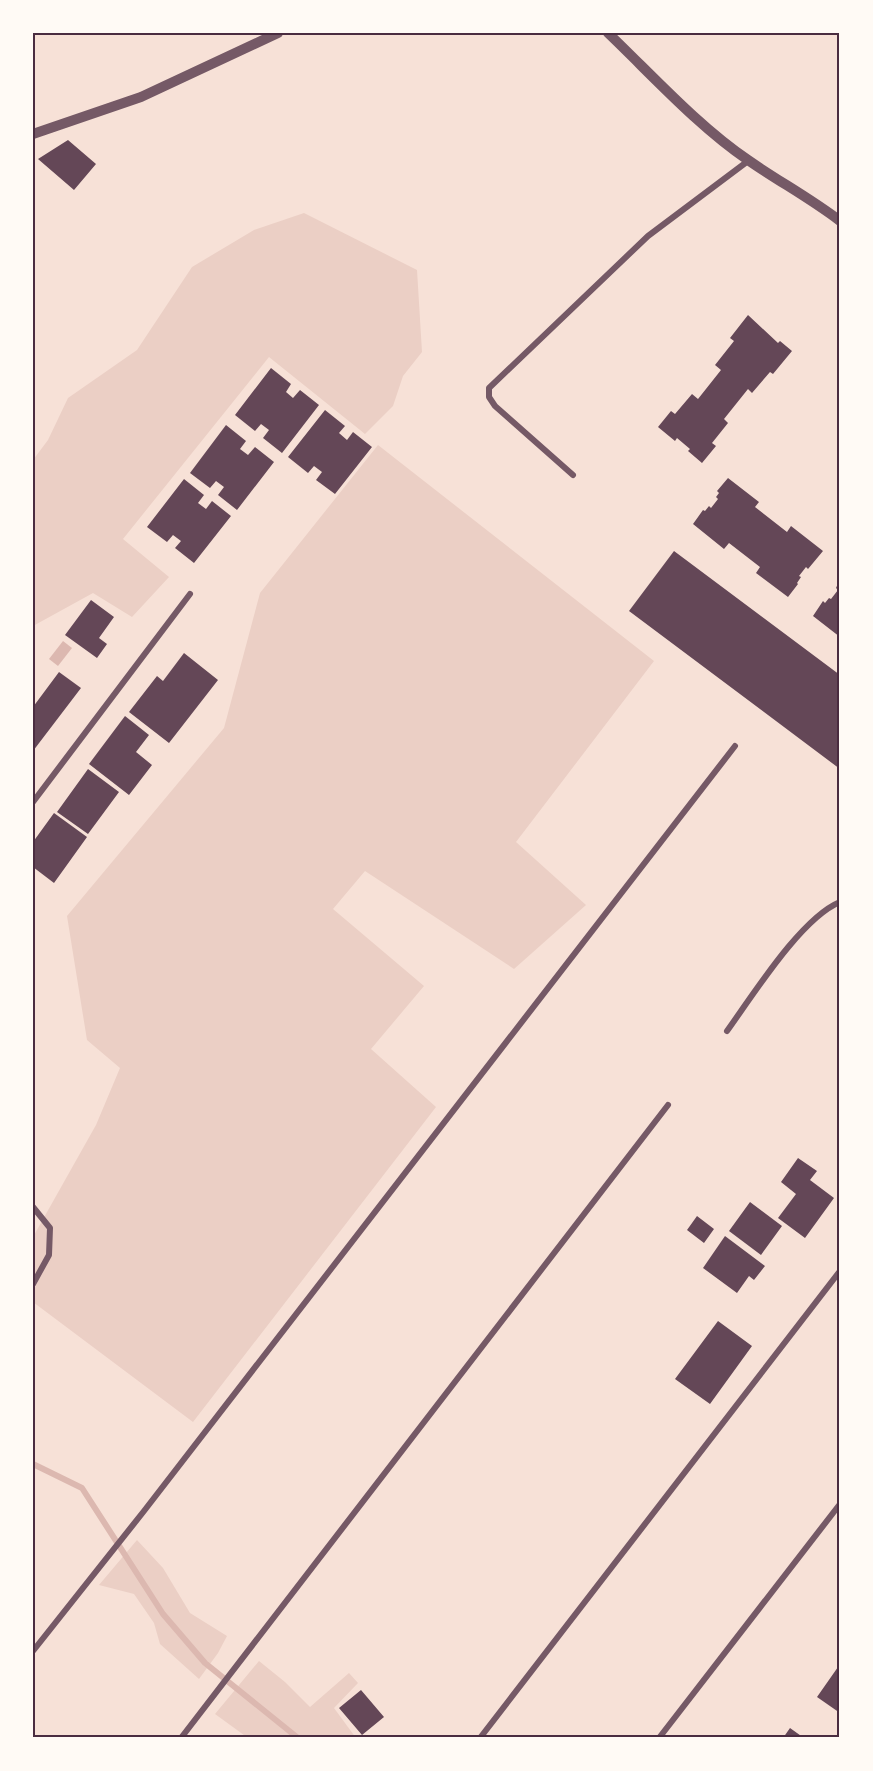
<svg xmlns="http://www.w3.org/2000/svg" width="873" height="1771" font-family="'Zilla Slab',serif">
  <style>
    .green { fill: #ebcfc5 }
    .water { fill: #dcb8b0 }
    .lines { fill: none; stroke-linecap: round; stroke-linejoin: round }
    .stream { stroke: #dcb8b0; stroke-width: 6 }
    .building { fill: #644757 }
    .minor { stroke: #755966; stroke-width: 6 }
    .tertiary { stroke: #755966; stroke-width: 10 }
    .neatline { fill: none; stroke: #4a2c40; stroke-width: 2 }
  </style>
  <rect width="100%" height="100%" fill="#f7e1d7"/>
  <path class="green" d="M304,213L417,270L422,352L403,376L393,406L365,434L269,357L123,539L169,577L132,617L93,593L33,626V460L48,440L68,398L137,350L192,267L254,230Z
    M378,445L654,661L516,842L586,905L514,969L365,871L333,909L424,986L371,1049L436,1107L193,1422L33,1302V1237L96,1125L120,1068L87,1040L67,916L224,728L260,593Z
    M137,1540L163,1568L190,1613L227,1636L218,1653L199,1679L160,1644L154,1623L134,1594L99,1585Z
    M259,1661L285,1682L310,1707L349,1673L358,1683L334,1708L356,1738H248L215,1714Z"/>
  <path class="water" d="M63,641L72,648L58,666L49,659Z"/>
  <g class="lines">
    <path class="stream" d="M33,1464L82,1488L163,1614L205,1663L298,1738"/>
  </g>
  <path class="building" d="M68,140L96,164L74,190L38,159Z
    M748,315L778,343L780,341L792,351L773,374L770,372L752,393L748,389L724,419L728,423L712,443L716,446L702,463L688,451L690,449L677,438L675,441L658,427L671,411L675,414L692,394L698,399L721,370L715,365L734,341L730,338Z
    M271,368L291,384L286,392L293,398L300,390L319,405L282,453L263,438L269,430L261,424L255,431L235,415Z
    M325,410L345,426L339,433L347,440L353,432L372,447L335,494L316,480L322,472L314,466L308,473L288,457Z
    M226,425L246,441L240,449L248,455L255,447L274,462L237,510L218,495L224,487L216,481L210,488L190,473Z
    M728,478L759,502L755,507L787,532L791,526L823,551L808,569L806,567L799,576L801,577L797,583L798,584L788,597L756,573L760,567L729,543L724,549L693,524L703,510L705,511L709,506L711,508L718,499L716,497L719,493L717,491Z
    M184,479L204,495L198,503L206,509L212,501L231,516L194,563L175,548L181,541L173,535L167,542L147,527Z
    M674,551L840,675V769L629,611Z
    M840,579V637L813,616L823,601L825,603L829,598L831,599L838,590L836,588Z
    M91,600L114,617L99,638L107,644L97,658L65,635Z
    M184,653L218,680L169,743L129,712L157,676L163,681Z
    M59,672L81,688L33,751V707Z
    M125,716L149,735L136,752L152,765L129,795L89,764Z
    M88,769L119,792L88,834L57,812Z
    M54,813L87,837L54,883L33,867V842Z
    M798,1158L817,1171L810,1180L834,1198L805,1238L778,1218L796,1194L781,1182Z
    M750,1202L782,1226L761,1255L729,1231Z
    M697,1216L714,1229L704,1243L687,1230Z
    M725,1236L765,1266L754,1280L749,1276L737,1293L703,1268Z
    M718,1321L752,1346L710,1404L675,1379Z
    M838,1667L840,1668V1713L817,1697Z
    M361,1690L384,1717L362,1735L339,1708Z
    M790,1728L804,1738H783Z"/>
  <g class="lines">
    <path class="minor" d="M573,475L495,406L489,397V388L648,236L748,161
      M33,802L190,594
      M727,1031C753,995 801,918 840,902
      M33,1207L50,1228L49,1255L33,1284
      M33,1651L144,1511L735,746
      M181,1738L668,1105
      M480,1738L840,1271
      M659,1738L840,1504"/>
    <path class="tertiary" d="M608,33C652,75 698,126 748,160C778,181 810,198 840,221
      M33,134L141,97L278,33"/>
  </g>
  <rect width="873" height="1771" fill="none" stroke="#fffaf5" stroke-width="69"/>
  <rect x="34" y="34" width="804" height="1702" class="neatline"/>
</svg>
